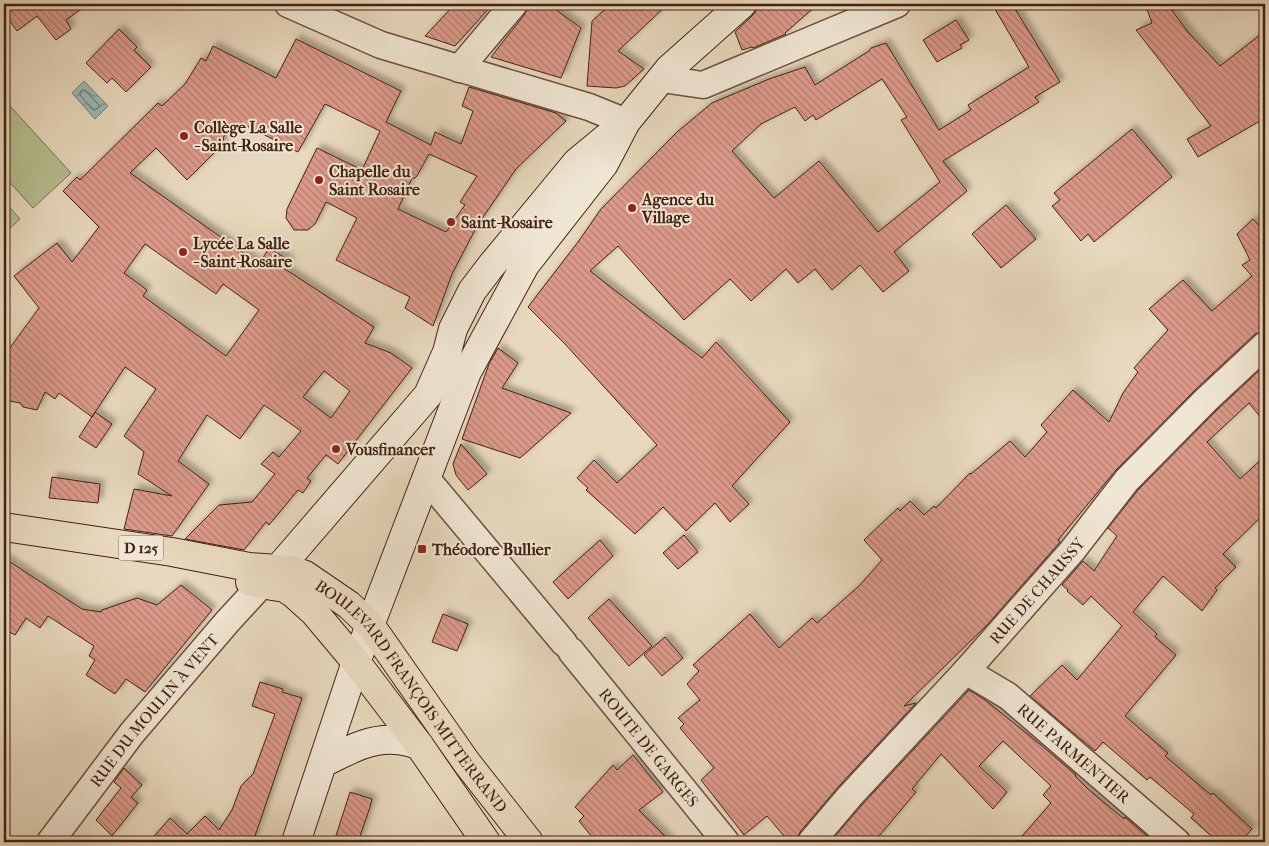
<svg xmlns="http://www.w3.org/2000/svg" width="1269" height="846" font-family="'IM FELL French Canon',serif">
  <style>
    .park { fill: #b6be90; stroke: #7c7052 }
    .water { fill: url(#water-waves); stroke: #777c77 }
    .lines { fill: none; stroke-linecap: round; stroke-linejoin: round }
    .shore { stroke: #6e6c66; stroke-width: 1 }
    .building { fill: url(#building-back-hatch); stroke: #432113; fill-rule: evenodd; filter: url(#shadow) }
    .minor-casing { stroke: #6c4f3e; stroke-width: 29 }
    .secondary-casing { stroke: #432113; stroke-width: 30 }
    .primary-casing { stroke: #432113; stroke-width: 30 }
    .minor { stroke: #f0e6d4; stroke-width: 26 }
    .secondary { stroke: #f0e6d4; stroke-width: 28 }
    .primary { stroke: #e8d8bd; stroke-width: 28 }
    .poi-dot { fill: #8f2418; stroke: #f0e6d4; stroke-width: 2 }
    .labels { text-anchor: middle; stroke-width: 4; stroke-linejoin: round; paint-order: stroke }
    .shield { fill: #f0e6d4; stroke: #775c4d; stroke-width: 1 }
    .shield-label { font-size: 15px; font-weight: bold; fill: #432113 }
    .poi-label { font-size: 16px; font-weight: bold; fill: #432113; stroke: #f0e6d4; text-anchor: start }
    .street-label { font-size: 16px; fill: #432113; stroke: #f0e6d4 }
  </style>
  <defs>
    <pattern id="water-waves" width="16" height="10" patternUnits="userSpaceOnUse" patternTransform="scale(1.25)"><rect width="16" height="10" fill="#99b8b9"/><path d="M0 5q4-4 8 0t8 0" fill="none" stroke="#7e9595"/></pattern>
    <pattern id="building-back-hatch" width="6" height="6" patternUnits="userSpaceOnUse" patternTransform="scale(1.25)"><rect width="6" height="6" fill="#dc9a8a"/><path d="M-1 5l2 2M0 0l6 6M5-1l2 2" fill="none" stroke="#b47d70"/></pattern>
    <filter id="shadow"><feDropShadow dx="4.5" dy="-4.5" stdDeviation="2.5" flood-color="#0004"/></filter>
  </defs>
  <rect width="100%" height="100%" fill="#e8d8bd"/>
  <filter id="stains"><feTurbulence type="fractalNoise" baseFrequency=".004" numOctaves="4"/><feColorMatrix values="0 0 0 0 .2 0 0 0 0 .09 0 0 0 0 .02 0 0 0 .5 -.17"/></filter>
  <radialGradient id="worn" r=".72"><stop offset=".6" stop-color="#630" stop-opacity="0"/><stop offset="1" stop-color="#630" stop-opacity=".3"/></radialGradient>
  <path class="park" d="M11,107L71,173L33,208L4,176V114Z
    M4,201L20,219L4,234Z"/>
  <path class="water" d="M84,81L108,106L95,119L72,93Z"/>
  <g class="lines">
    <path class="shore" d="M83,90H85L99,105V107L96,110H93L80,95V92Z"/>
  </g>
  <path class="building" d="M4,4H88L66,20L71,29L56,40L37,16L17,31L4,13Z
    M455,4H493L455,46L425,36Z
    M529,4H548L581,28L561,78L491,57L525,14Z
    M611,4H668L618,51L644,69L625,86L616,88L587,86L592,21Z
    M757,4H818L785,33L786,34L753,48L752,47L742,50L735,32L753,15L757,9Z
    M992,4H1012L1060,82L1035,97L1039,102L943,161L967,191L894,252L909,271L883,292L860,265L832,290L815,269L798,283L786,269L751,301L730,279L684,320L618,246L590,271L702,358L716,342L790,422L732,486L749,504L730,522L715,503L686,531L663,507L635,534L586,490L588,488L577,478L594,460L617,483L657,445L565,344L528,307L578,242L601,209L677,132L712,103L769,79L805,67L815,85L869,51L871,48L886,43L939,130L971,110L968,105L1029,67ZM882,79L907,117L901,120L940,182L878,232L819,161L774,198L732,151L761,124L795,107L805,121L813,115L816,120Z
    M1145,4H1167L1188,32L1220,66L1265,31V118L1198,157L1187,139L1211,126L1136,30L1152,23Z
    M956,20L969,40L960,45L962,48L937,62L923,40Z
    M119,29L137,47L134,50L151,67L126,92L112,78L107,83L86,63Z
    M296,39L401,91L386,122L431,145L435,132L461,144L473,111L462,106L469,87L556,113L566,121L516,169L477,226L452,274L433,326L405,308L410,297L336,260L357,218L326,202L315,224L308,230H294L286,218L287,209L317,148L362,170L380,131L325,104L298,152L241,123L224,136L222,145L187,180L156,148L130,173L259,264L269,248L290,261L285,269L374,327L365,343L391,353L412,368L338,464L326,455L307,478L311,481L303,493L298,490L269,525L266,522L244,550L185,539L219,505L252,502L275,474L261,464L273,452L279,457L301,431L264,405L240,439L207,415L178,461L209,484L172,536L124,529L134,489L172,496L138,474L144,452L124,436L156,389L125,367L92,417L59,393L55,399L45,392L37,410L23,407L20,403L4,400V356L39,308L14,276L57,243L72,262L99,227L63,191L77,177L80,180L158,103L162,106L185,84L201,58L206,61L213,46L276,78ZM429,154L477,176L460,202L465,205L446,232L398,209L412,178H415L417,176ZM145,244L216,294L223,284L259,310L226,356L143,296L147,290L124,273ZM324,371L350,391L331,418L303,397Z
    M1132,129L1172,177L1094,242L1088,234L1081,241L1052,206L1060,200L1054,193Z
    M1006,205L1036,239L1001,268L972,234Z
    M1253,219L1265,232V330L1255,334L1196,389L1116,470L1058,540L1060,542L987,625L904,706L916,703L839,786L800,832L796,842H789L767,816L744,835L701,780L714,768L680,728L684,724L678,718L700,700L687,684L699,671L693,665L750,614L779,648L812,618L817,623L859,586L882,560L864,540L898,508L900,511L910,501L924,515L934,506L936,508L970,473L971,474L1010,441L1025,457L1047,432L1041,425L1073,390L1109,422L1123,393L1138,372L1134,368L1168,330L1149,309L1183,280L1212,311L1252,276L1242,265L1250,260L1237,234Z
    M498,348L518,363L502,388L571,413L520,458L462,439L489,364Z
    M1265,365V423L1249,403L1207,442L1240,479L1265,456V513L1223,554L1236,567L1215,588L1217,590L1202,611L1163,576L1133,612L1157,634L1155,637L1176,655L1125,716L1168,753L1165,756L1211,795L1213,793L1252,829L1240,842H1218L1191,818L1194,814L1150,777L1147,780L1103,742L1095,751L1030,696L1062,665L1077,680L1122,626L1091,596L1083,605L1067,591L1068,590L1062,585L1083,561L1094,571L1117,536L1108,528L1138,490L1216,411Z
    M95,412L112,424L96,448L79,437Z
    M461,444L487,474L468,490L456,475L453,464Z
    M52,477L100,484L98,503L49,498Z
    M684,535L698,552L678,569L663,553Z
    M600,540L613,556L568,599L553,582Z
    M4,558L82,609L101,612L102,610L137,598L157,605L181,585L212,610L145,692L126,679L115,694L86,675L95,660L89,656L94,646L48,616L40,628L26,618L15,635L4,629Z
    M609,599L652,646L629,666L588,618Z
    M443,614L468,624L457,651L432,642Z
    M665,637L683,658L662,676L644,655Z
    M260,682L283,689L282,692L302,698L253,842H149L170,818L187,834L205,816L219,830L232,810L241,786L253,774L275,714L252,706Z
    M969,690L985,700L1041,745L1076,775L1075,776L1088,789L1124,819L1125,817L1154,842H1017L1051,803L1043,795L1051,786L1003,741L979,766L1007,792L993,809L941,754L912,789L916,792L874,842H830L861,806Z
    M633,755L663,792L639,810L671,842H596L579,821L584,816L575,807L613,765L617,770Z
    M124,768L142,785L131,797L138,803L112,836L96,820L121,788L114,782Z
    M350,792L372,799L370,807L358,842H334Z"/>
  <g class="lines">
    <g class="minor-casing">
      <g id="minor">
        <path d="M288,4L381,45L589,107L626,122"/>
        <path d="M459,69L514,4"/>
        <path d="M662,79L703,85L897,4"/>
        <path d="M426,478L564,643"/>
        <path id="s1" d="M571,651L726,842"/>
        <path id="s2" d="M966,671L1008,696L1177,842"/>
        <path id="s3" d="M50,842L132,733L228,621L262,584"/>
        <path id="s4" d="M811,842L850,796L966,671L1072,551L1127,480L1206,400L1265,345"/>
      </g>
    </g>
    <g class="secondary-casing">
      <path id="secondary" d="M274,586L278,569L428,395L447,352L453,329L472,291L491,266L577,162L617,129
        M323,763C346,752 368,738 395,740C403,740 411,743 419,745
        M296,842L356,662L467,372L525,265L604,164L626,122L669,69L742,4"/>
    </g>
    <g class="primary-casing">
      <g id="primary">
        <path id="s5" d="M4,527L172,552L249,567L291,570L305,575L349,605L371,626L467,763L529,842"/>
        <path d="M250,582L285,588L294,594L314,612L356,662L419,745L486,842"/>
      </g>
    </g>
    <use href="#minor" class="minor"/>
    <use href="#secondary" class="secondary"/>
    <use href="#primary" class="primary"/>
  </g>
  <g class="poi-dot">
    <circle cx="184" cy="136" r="5"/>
    <circle cx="319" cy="180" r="5"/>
    <circle cx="632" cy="208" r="5"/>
    <circle cx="451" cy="222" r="5"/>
    <circle cx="183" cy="252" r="5"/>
    <circle cx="336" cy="449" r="5"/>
    <rect x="417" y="544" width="10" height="10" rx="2.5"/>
  </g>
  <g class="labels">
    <rect class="shield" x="118.5" y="535.5" width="45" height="25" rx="4"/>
    <g class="shield-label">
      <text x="141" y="553">D 125</text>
    </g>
    <g class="poi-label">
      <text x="194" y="133">Collège La Salle<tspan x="194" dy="18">- Saint-Rosaire</tspan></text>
      <text x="329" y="177">Chapelle du<tspan x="329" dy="18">Saint Rosaire</tspan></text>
      <text x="642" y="205">Agence du<tspan x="642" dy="18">Village</tspan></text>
      <text x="461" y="228">Saint-Rosaire</text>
      <text x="193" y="249">Lycée La Salle<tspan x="193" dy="18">- Saint-Rosaire</tspan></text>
      <text x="346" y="455">Vousfinancer</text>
      <text x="432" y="555">Théodore Bullier</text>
    </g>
    <g class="street-label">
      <text dy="6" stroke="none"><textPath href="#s4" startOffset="338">RUE DE CHAUSSY</textPath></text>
      <text dy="6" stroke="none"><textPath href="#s5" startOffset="468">BOULEVARD FRANÇOIS MITTERRAND</textPath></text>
      <text dy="6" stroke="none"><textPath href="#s3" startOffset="168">RUE DU MOULIN À VENT</textPath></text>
      <text dy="6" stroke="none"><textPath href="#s1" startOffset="124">ROUTE DE GARGES</textPath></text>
      <text dy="6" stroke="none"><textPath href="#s2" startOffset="136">RUE PARMENTIER</textPath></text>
    </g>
  </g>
  <rect width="1269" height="846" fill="none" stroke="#e8d8bd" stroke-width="20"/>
  <rect x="5" y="5" width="1259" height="836" fill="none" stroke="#432113" stroke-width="2.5"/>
  <rect x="10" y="10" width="1249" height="826" fill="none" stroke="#432113"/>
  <rect width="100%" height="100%" filter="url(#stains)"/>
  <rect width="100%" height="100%" fill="url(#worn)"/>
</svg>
